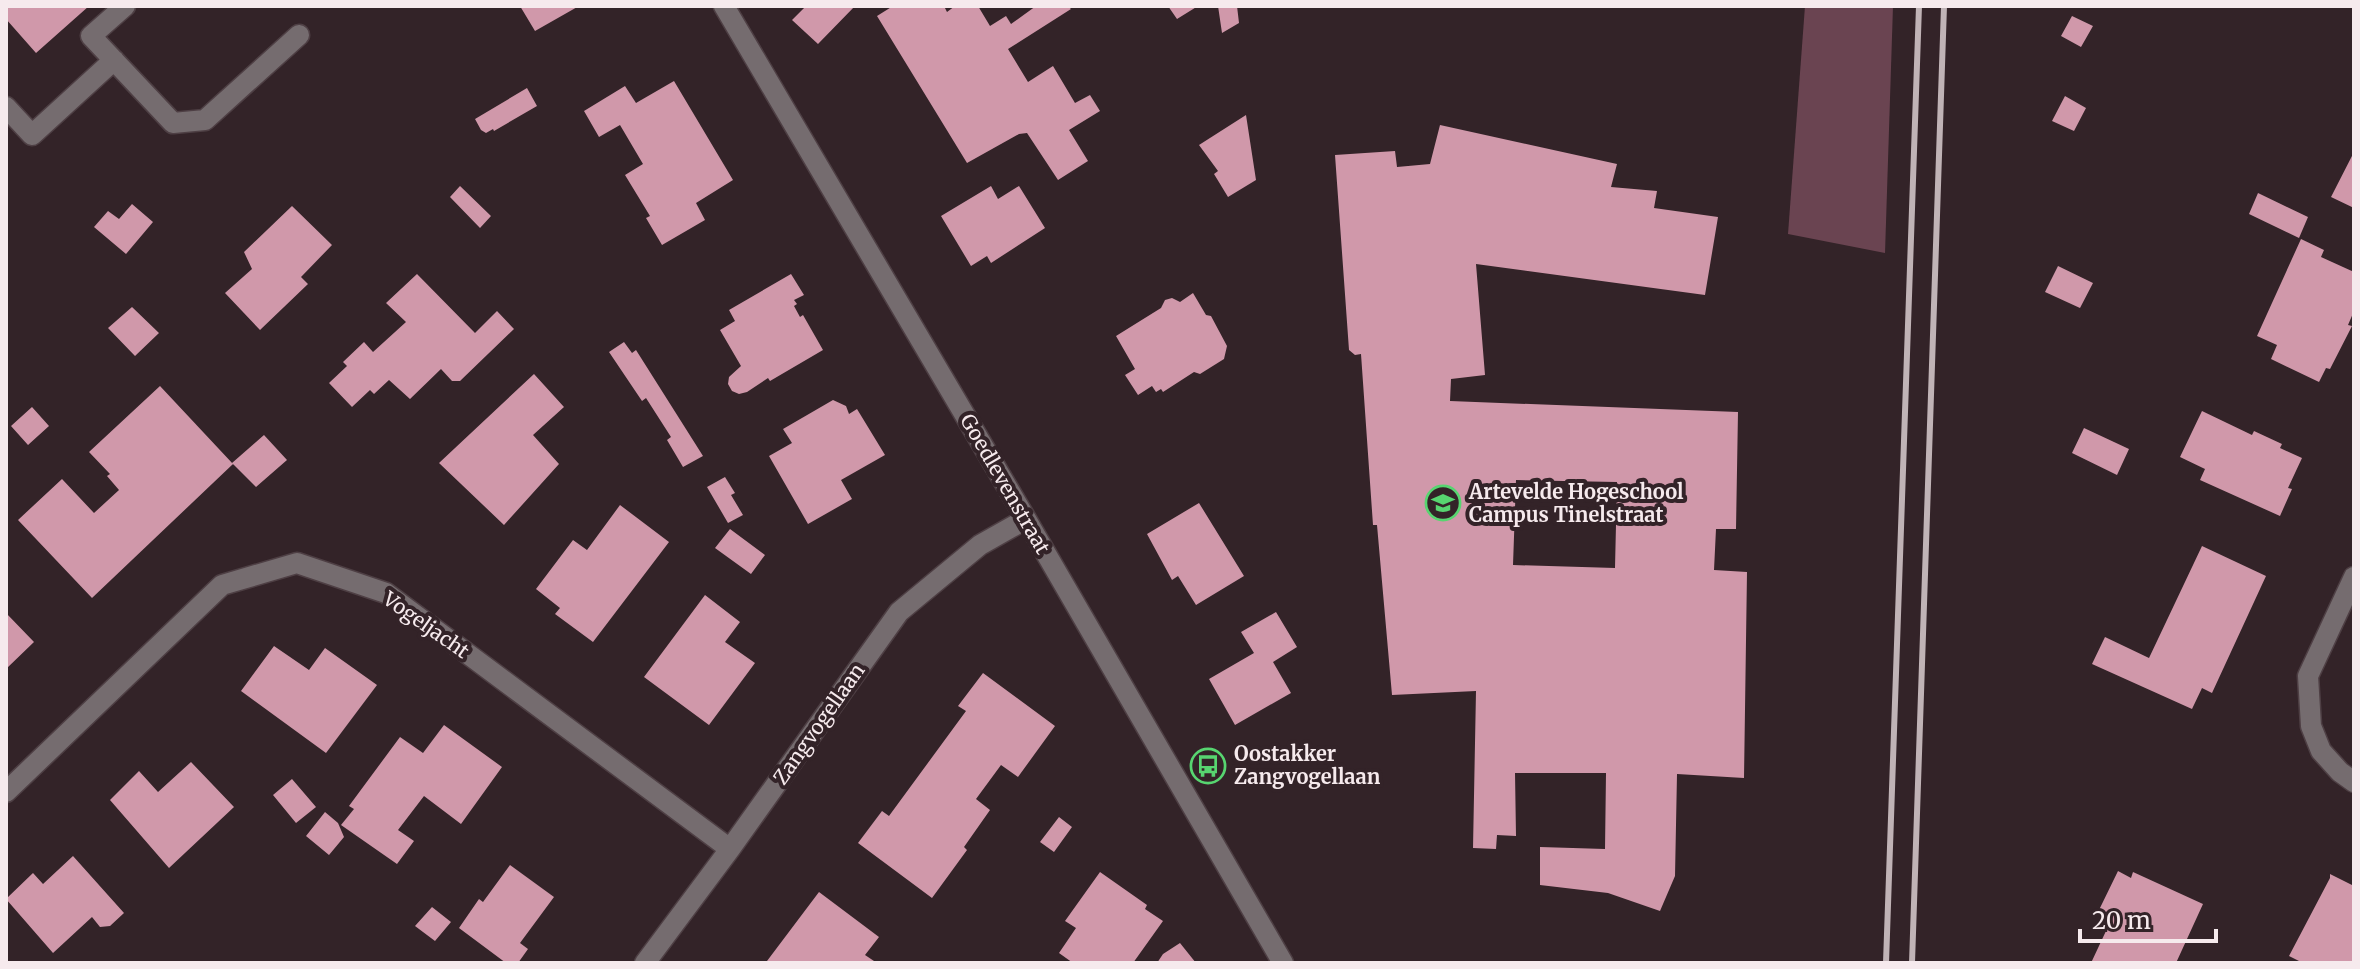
<svg xmlns="http://www.w3.org/2000/svg" width="2360" height="969" font-family="Merriweather,serif">
  <style>
    .green { fill: #6a4451 }
    .building { fill: #d098aa; fill-rule: evenodd }
    .lines { fill: none; stroke-linecap: round; stroke-linejoin: round }
    .service-casing { stroke: #4e3f44; stroke-width: 23 }
    .minor-casing { stroke: #4e3f44; stroke-width: 23 }
    .service { stroke: #756c6f; stroke-width: 20 }
    .minor { stroke: #756c6f; stroke-width: 20 }
    .rail { stroke: #c0b3b6; stroke-width: 6 }
    .labels { text-anchor: middle; stroke-width: 8; stroke-linejoin: round; paint-order: stroke }
    .street-label { font-size: 20px; fill: #f6eaed; stroke: #332328 }
    .poi-label { font-size: 20px; font-weight: bold; fill: #f6eaed; stroke: #332328; text-anchor: start }
  </style>
  <rect width="100%" height="100%" fill="#332328"/>
  <path class="green" d="M1805,6H1893L1885,253L1788,234Z"/>
  <path class="building" d="M6,6H89L36,53L6,19Z
    M520,6H579L535,31Z
    M806,6H855L818,44L792,20Z
    M893,6H944L947,12L955,6H978L990,26L1006,16L1011,24L1036,6H1068L1071,9L1008,49L1028,82L1053,66L1075,103L1090,95L1100,111L1069,130L1088,161L1058,180L1027,133L1019,134L967,163L877,16Z
    M1168,6H1198L1177,19Z
    M1218,6H1237L1239,23L1222,33Z
    M2072,16L2093,26L2081,47L2061,36Z
    M674,81L733,180L696,203L705,220L662,245L646,218L650,216L625,175L643,164L620,125L599,137L584,111L625,86L636,103Z
    M527,88L537,106L494,131L493,129L486,133L481,130L475,119Z
    M2065,96L2086,108L2074,131L2052,121Z
    M1246,115L1256,180L1228,197L1214,174L1218,171L1199,145Z
    M1440,125L1617,164L1611,187L1657,191L1654,208L1718,217L1705,295L1476,264L1485,375L1451,379L1450,401L1738,412L1736,529H1716L1714,570L1747,572L1744,778L1677,774L1675,876L1660,911L1608,893L1540,885V847L1605,849L1606,773H1515L1516,836L1497,835L1496,849L1473,848L1476,691L1392,695L1377,525H1373L1361,354L1355,355L1349,350L1335,155L1395,151L1397,167L1430,164ZM1516,480L1617,482L1615,568L1513,565Z
    M2354,152V208L2331,197Z
    M460,186L491,216L480,228L450,197Z
    M991,186L998,199L1019,186L1045,228L991,263L987,256L971,266L941,216Z
    M2258,193L2308,217L2299,238L2249,214Z
    M132,204L153,222L126,254L94,227L108,211L119,219Z
    M292,206L332,245L301,277L308,284L260,330L225,293L252,269L244,252Z
    M2301,239L2324,250L2321,257L2354,272V311L2348,325L2352,326L2351,328L2330,369L2326,368L2319,382L2271,359L2277,345L2257,336Z
    M2058,266L2093,283L2080,308L2045,292Z
    M417,274L475,333L497,311L514,329L460,381H452L441,369L410,399L389,380L374,394L370,390L352,407L329,383L347,366L343,362L364,342L373,352L406,322L386,303Z
    M791,274L804,295L794,300L797,304L794,306L800,317L803,315L823,350L770,381L768,378L747,392L739,394L732,391L728,384L729,377L741,366L720,330L735,321L729,310Z
    M1193,293L1206,315L1211,316L1227,346L1224,359L1200,374L1194,372L1163,392L1161,389L1156,392L1152,386L1138,395L1125,375L1135,369L1116,336L1161,308L1165,300L1172,298L1180,302Z
    M132,307L159,333L135,356L108,328Z
    M624,342L632,353L636,350L703,456L683,467L667,440L671,437L646,398L642,401L609,352Z
    M534,374L564,407L533,435L559,464L504,525L439,463Z
    M160,386L233,464L92,598L18,520L62,479L94,513L119,490L107,476L110,474L89,452Z
    M833,400L846,406L849,414L857,409L885,455L841,480L852,499L808,524L769,456L792,443L783,429Z
    M32,407L49,426L28,445L11,426Z
    M2202,411L2252,435L2254,431L2282,444L2280,448L2302,458L2288,488L2292,489L2280,516L2200,480L2205,469L2180,457Z
    M2084,428L2129,449L2117,475L2072,453Z
    M264,435L287,460L256,487L232,463Z
    M725,477L735,493L731,495L743,515L728,523L707,487Z
    M1199,503L1244,576L1196,605L1178,576L1172,580L1147,534Z
    M620,505L669,542L593,642L555,614L560,608L536,589L573,540L587,550Z
    M730,529L765,555L751,574L715,548Z
    M2202,546L2266,576L2212,693L2202,688L2192,709L2092,664L2105,637L2149,658Z
    M705,595L740,622L725,642L755,663L709,725L644,677Z
    M1276,612L1297,647L1273,662L1291,693L1235,725L1209,679L1254,653L1241,632Z
    M6,613L34,642L6,669Z
    M274,646L309,670L325,648L377,685L326,753L241,691Z
    M983,673L1055,726L1018,777L1001,765L976,799L990,810L964,847L967,850L932,898L858,843L882,811L889,816L966,711L958,706Z
    M444,725L502,767L461,824L424,796L398,830L414,841L397,864L341,825L354,809L349,806L400,737L423,753Z
    M191,762L234,807L169,868L110,800L139,771L158,792Z
    M292,779L316,807L296,823L273,795Z
    M325,812L338,823L344,837L329,855L306,836Z
    M1059,817L1072,827L1054,852L1040,842Z
    M73,856L124,913L110,926L100,927L92,917L53,953L6,899L33,873L43,884Z
    M510,865L554,897L520,943L528,949L518,963H506L459,928L479,899L483,902Z
    M2118,871L2131,878L2133,872L2203,904L2176,963H2091L2113,916L2099,910Z
    M1100,872L1147,905L1145,909L1163,921L1133,963H1073L1059,953L1076,928L1065,921Z
    M2330,874L2354,886V963H2303L2289,956L2330,878Z
    M819,892L879,937L865,955L877,963H769L767,961Z
    M432,907L451,922L435,941L415,926Z
    M1180,943L1196,963H1157L1163,954Z"/>
  <g class="lines">
    <g class="service-casing">
      <path id="service" d="M125,6L91,36L173,123L205,120L299,35
        M6,107L32,135L114,60"/>
    </g>
    <g class="minor-casing">
      <path id="minor" d="M724,6L1026,519L1283,963
        M2354,577L2308,676L2311,726L2321,751L2340,772L2354,782
        M6,792L222,585L297,563L386,593L730,849
        M645,963L730,849L899,612L980,545L1026,519"/>
    </g>
    <use href="#service" class="service"/>
    <use href="#minor" class="minor"/>
    <path class="rail" d="M1886,963L1919,6
      M1912,963L1944,6"/>
  </g>
  <defs>
    <g id="university-ring" transform="scale(1.8)"><circle r="9.5" fill="#332328" stroke="#57d570" stroke-width="1.5"/><path d="M0-5L7-2L0 1L-7-2ZM-4 1L0 2.5L4 1V4Q0 6-4 4Z" fill="#57d570"/></g>
    <g id="bus-ring" transform="scale(1.8)"><circle r="9.5" fill="#332328" stroke="#57d570" stroke-width="1.5"/><path d="M-5-6H5V4H4V6H2V4H-2V6H-4V4H-5ZM-3.5-4V0h7V-4ZM-3.5 1.2v1.5H-2V1.2ZM2 1.2v1.5H3.5V1.2Z" fill="#57d570"/></g>
  </defs>
  <g fill-rule="evenodd">
    <use href="#university-ring" x="1443" y="503"/>
    <use href="#bus-ring" x="1208" y="766"/>
  </g>
  <g class="labels">
    <g class="street-label">
      <text transform="translate(1005 484) rotate(60)" y="7">Goedlevenstraat</text>
      <text transform="translate(426 625) rotate(35)" y="7">Vogeljacht</text>
      <text transform="translate(819 724) rotate(-55)" y="7">Zangvogellaan</text>
    </g>
    <g class="poi-label">
      <text x="1469" y="499">Artevelde Hogeschool<tspan x="1469" dy="23">Campus Tinelstraat</tspan></text>
      <text x="1234" y="761">Oostakker<tspan x="1234" dy="23">Zangvogellaan</tspan></text>
    </g>
  </g>
  <rect width="2360" height="969" fill="none" stroke="#f6eaed" stroke-width="16"/>
  <path d="M2080 929v12h136v-12" fill="none" stroke="#f6eaed" stroke-width="4"/>
  <text x="2092" y="929" font-size="24" fill="#f6eaed" stroke="#332328" stroke-width="6" paint-order="stroke">20 m</text>
</svg>
